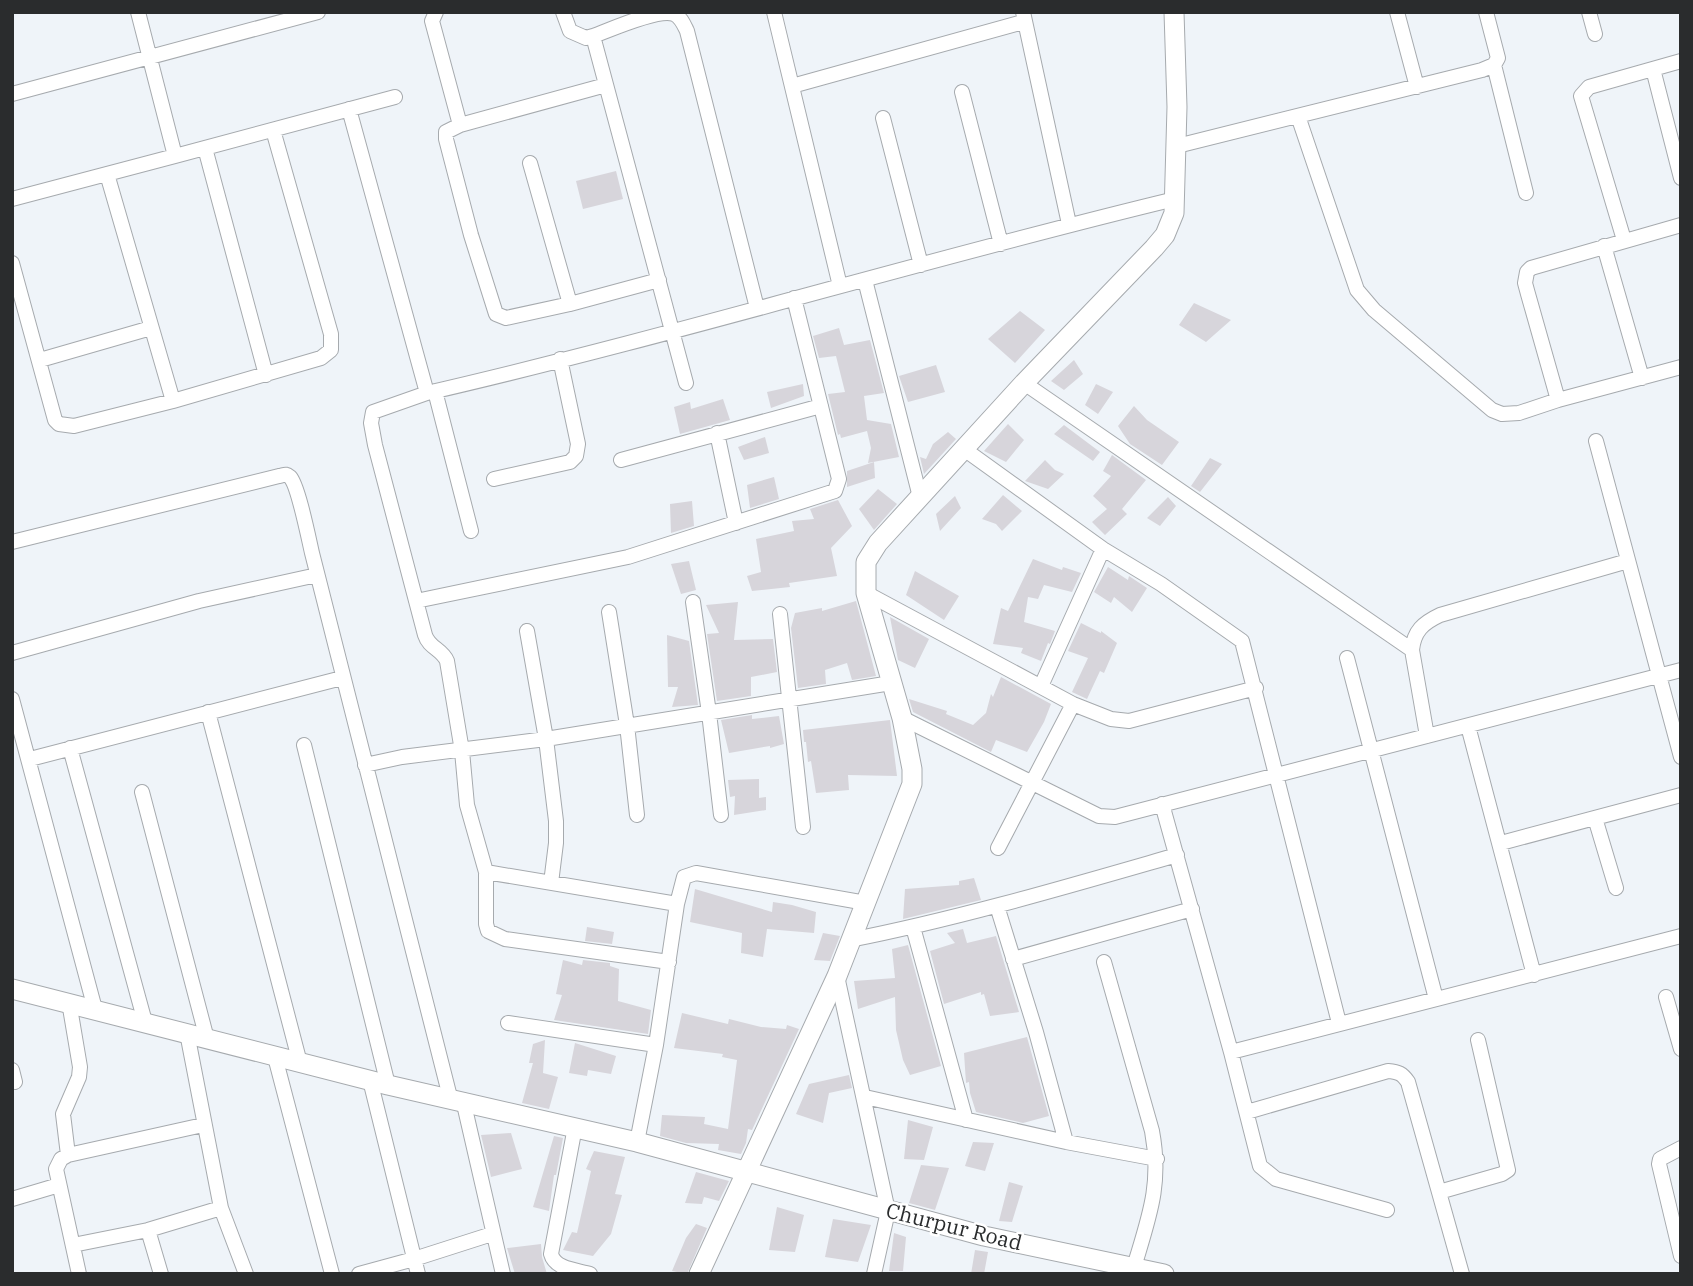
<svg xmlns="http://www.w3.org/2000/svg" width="1693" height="1286" font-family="'IBM Plex Serif',serif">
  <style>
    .building { fill: #d7d5db }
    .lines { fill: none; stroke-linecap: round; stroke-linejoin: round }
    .street-casing { stroke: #a6aaae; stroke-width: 16 }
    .secondary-casing { stroke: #a6aaae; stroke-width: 21 }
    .street { stroke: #fff; stroke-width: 14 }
    .secondary { stroke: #fff; stroke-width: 19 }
    .labels { text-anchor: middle; stroke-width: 5; stroke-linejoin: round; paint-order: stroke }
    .street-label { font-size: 21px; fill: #2a2c2d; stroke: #fff }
  </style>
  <rect width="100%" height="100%" fill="#eff4f9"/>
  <path class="building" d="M616,171L623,199L583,209L576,181Z
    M1194,303L1231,320L1206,342L1179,325Z
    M1020,311L1045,330L1015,363L988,339Z
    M839,328L844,345L870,340L884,393L864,396L867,420L891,424L899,457L868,463L871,448L867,431L841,438L840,434L838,435L828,394L845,392L836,356L819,358L813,336Z
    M1074,360L1083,374L1064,390L1051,381Z
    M936,365L945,392L908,402L899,376Z
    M803,384L804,396L771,408L767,392Z
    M1096,384L1113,392L1098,414L1085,405Z
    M723,399L730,420L680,434L674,407L690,402L691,409Z
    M1134,406L1147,420L1179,442L1162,465L1130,444L1118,426Z
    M1008,424L1024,440L1006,462L984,451Z
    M1064,425L1100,452L1093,461L1054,434Z
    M948,432L956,439L924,474L920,457L926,459L933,444Z
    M765,437L769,453L744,460L738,447Z
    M1112,455L1146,480L1122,509L1127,514L1105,535L1092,522L1107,509L1093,496L1111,476L1103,471Z
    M1210,458L1222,464L1200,492L1191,486Z
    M1045,460L1055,470L1064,474L1048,489L1025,481Z
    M874,462L875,478L847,487V471Z
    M774,477L779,499L750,508L747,485Z
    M878,489L897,504L874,530L859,509Z
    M1003,495L1022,511L1002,531L996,524L982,519Z
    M955,496L961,508L940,531L936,514Z
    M1168,497L1176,506L1160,526L1147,518Z
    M838,500L852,526L831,548L837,576L789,583L790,587L752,591L747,576L761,572L756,539L794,531L792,521L814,519L810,509Z
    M692,501L694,526L671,533L670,504Z
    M1033,559L1062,570L1063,567L1081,573L1072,592L1044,585L1038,599L1028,597L1024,622L1055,631L1050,644L1048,643L1041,661L1021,653L1023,648L993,644L1001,608L1008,611Z
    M689,561L696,590L681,594L671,564Z
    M1108,567L1128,580L1129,576L1147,588L1132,612L1114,597L1111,603L1094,592Z
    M915,571L959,596L944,620L906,595Z
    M856,601L876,676L852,680L847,663L825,670L826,684L798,688L791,628L795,613L822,608V611Z
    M738,602L734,640L773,639L777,672L751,677V696L717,701L707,634L719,633L706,605Z
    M890,617L929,639L915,668L898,660Z
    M1081,623L1101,633V631L1117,643L1104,673L1100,671L1087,699L1072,692L1088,658L1068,651Z
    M667,635L689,641L698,705L672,707L678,687H668Z
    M1001,677L1051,704L1044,722L1027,752L996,740L991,752L913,712L909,699L947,711L946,714L973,725L986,713L991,694L993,697Z
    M752,715V719L779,716L784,744L770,748V746L729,753L721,720Z
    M890,720L897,776L848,775L849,790L816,793L811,761L808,762L806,742H804L803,730Z
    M759,779V798L766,797V810L734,815L735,796L730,797L728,780Z
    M974,878L981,900L903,919L905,889L959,885V881Z
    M695,889L772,912L773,902L792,905L816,912L814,933L767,929L763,957L741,953L742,933L690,922Z
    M587,927L614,932L612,944L585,941Z
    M963,929L967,943L996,936L1019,1012L990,1016L984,994L981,995V992L944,1004L930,951L955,943L947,933Z
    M823,933L840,936L830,961L814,960Z
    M908,945L941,1066L910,1075L903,1060L896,1030L895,997L858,1009L854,981L895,978L892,949Z
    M563,960L582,965L583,960L610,963V966L619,969L618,1001L651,1010L648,1034L554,1020L562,995L556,994Z
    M682,1013L728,1024L729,1019L761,1027L786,1029L787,1025L799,1029L752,1130L748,1129L746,1143L741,1154L718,1150L719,1144L686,1143L660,1136L662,1115L705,1117L704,1124L728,1129L737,1060L722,1057L723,1054L674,1048Z
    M1027,1037L1049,1116L1023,1123L976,1112L970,1093L969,1082L966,1083L964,1053Z
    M545,1040L543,1073L558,1077L549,1109L522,1103L533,1063H529L533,1044Z
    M575,1043L616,1056L611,1074L588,1070L587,1076L569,1073Z
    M849,1075L852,1088L829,1093L823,1123L796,1114L809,1084Z
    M908,1120L933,1127L924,1160L904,1159Z
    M511,1133L522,1169L491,1177L481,1135Z
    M554,1136L563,1138L556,1175H554L549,1211L533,1207Z
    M973,1142L994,1143L985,1171L965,1166Z
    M594,1151L625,1157L615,1194L622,1195L611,1234L593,1256L563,1250L572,1232L577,1233L591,1171L586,1169Z
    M921,1165L949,1168L935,1210L909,1203Z
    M696,1172L729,1181L719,1201L704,1197L702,1204L685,1203Z
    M1009,1182L1023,1186L1012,1222L999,1221Z
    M777,1207L804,1215L795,1252L769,1250Z
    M833,1219L871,1225L858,1262L825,1257Z
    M696,1224L707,1228L687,1274L672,1271L686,1238Z
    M894,1233L906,1237L903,1271H889Z
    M541,1244L542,1257L547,1274H515L507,1248Z
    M975,1250L988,1252L984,1274H971Z"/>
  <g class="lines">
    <g class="street-casing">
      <path id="street" d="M138,12L175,156L395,97
        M436,12L432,21L460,125L606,85
        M563,12L570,31L586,38L593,36
        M774,12L840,286
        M1023,12L1069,224
        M1397,12L1417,87
        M1589,12L1595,34
        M1494,65L1526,193
        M1653,69L1681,178
        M792,86L1023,22
        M962,92L1001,244
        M12,94L318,12
        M349,109L427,393
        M1298,116L1357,290L1374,310L1492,410L1502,414L1519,413L1558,400L1681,367
        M883,118L921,265
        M460,125L446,132V139L471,235L496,314L506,318L570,304L659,280
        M1177,146L1482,70L1494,65L1498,58L1486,12
        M205,148L266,375
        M530,163L570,304
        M107,174L173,401
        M12,199L175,156
        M1624,240L1581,96L1589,87L1681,61
        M1604,246L1642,378
        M12,263L55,420L59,424L74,426L173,401L321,358L331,350V334L273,130
        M865,280L920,497
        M40,360L151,328
        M686,383L593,36C610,30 658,8 674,14C681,17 684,25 687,31L757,308
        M1024,383L1412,650
        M435,391L471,531
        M1558,400L1528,294L1525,283L1527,272L1531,268L1681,225
        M717,433L736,523
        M1596,441L1681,757
        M964,449L1103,549L1161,584L1242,641L1339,1023
        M621,460L821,406
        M494,479L570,462L576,456L578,444L560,359
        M12,542L279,476C285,475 285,473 290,477C298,485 309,540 312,553L450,1097
        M866,593L1073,704L1111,719L1129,721L1256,688
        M416,601L628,557L835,491L839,479L794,298
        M693,602L709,713L721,815
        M609,612L627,725L637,815
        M780,614L803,827
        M527,631L546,739L556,821V843L551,883
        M12,653L199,601L317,575
        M1347,658L1436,999
        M1041,686L1103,549
        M12,699L95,1009
        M208,712L300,1063
        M902,718L1099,816L1115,817L1681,670
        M1468,726L1534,975
        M1427,736L1412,650C1414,631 1423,623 1440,615L1628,561
        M304,745L388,1085
        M70,748L145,1022
        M30,759L342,678
        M365,765L402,757L546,739L891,683
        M142,792L207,1039
        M1162,804L1231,1052L1260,1166L1276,1179L1387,1210
        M1595,818L1616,888
        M1501,843L1681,795
        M998,848L1073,704
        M486,872L677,904
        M997,906L1036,1032L1066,1142
        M913,927L966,1120
        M850,940C961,918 1069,886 1177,855
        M1013,959L1192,909
        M669,962L505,939L488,931L486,924V872L467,805L462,751L447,661C442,649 429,648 425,635L375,445L371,423L373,412L427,393C678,335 925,259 1175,199
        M1104,962L1152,1131C1162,1184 1149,1217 1134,1267
        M837,976L888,1211L874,1274
        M1666,997L1681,1049
        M508,1023L656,1045
        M187,1033L221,1208L246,1274
        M1231,1052L1681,936
        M275,1057L332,1274
        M12,1070L15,1082
        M370,1080L418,1274
        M865,1097L1066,1142L1157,1159
        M463,1100L503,1274
        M1247,1112L1388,1071C1398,1072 1402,1073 1408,1082L1462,1274
        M575,1127L551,1254C555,1269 576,1270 590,1274
        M637,1142L656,1045L677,904L684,877L696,873L866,903
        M1681,1148L1660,1159L1659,1164L1681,1256
        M68,1155L63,1114L79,1077L80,1067L69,1002
        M1439,1192L1502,1174L1508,1170L1478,1040
        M12,1199L59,1185
        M148,1230L161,1274
        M73,1245L148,1230L221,1208
        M79,1274L56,1169L61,1159L68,1155L203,1125
        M359,1274L414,1259L492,1234"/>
    </g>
    <g class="secondary-casing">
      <path id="secondary" d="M12,989L388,1085L637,1142L984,1236L1164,1274
        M699,1274L837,976L912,784V769L902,718L866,593V562L878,543L1024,383L1154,248L1165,235L1174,213L1177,107L1174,12"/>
    </g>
    <use href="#street" class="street"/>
    <use href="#secondary" class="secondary"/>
  </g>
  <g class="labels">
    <g class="street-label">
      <text transform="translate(954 1227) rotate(14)" y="7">Churpur Road</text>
    </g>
  </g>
  <rect width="1693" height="1286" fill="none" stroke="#2a2c2d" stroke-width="28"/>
</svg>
